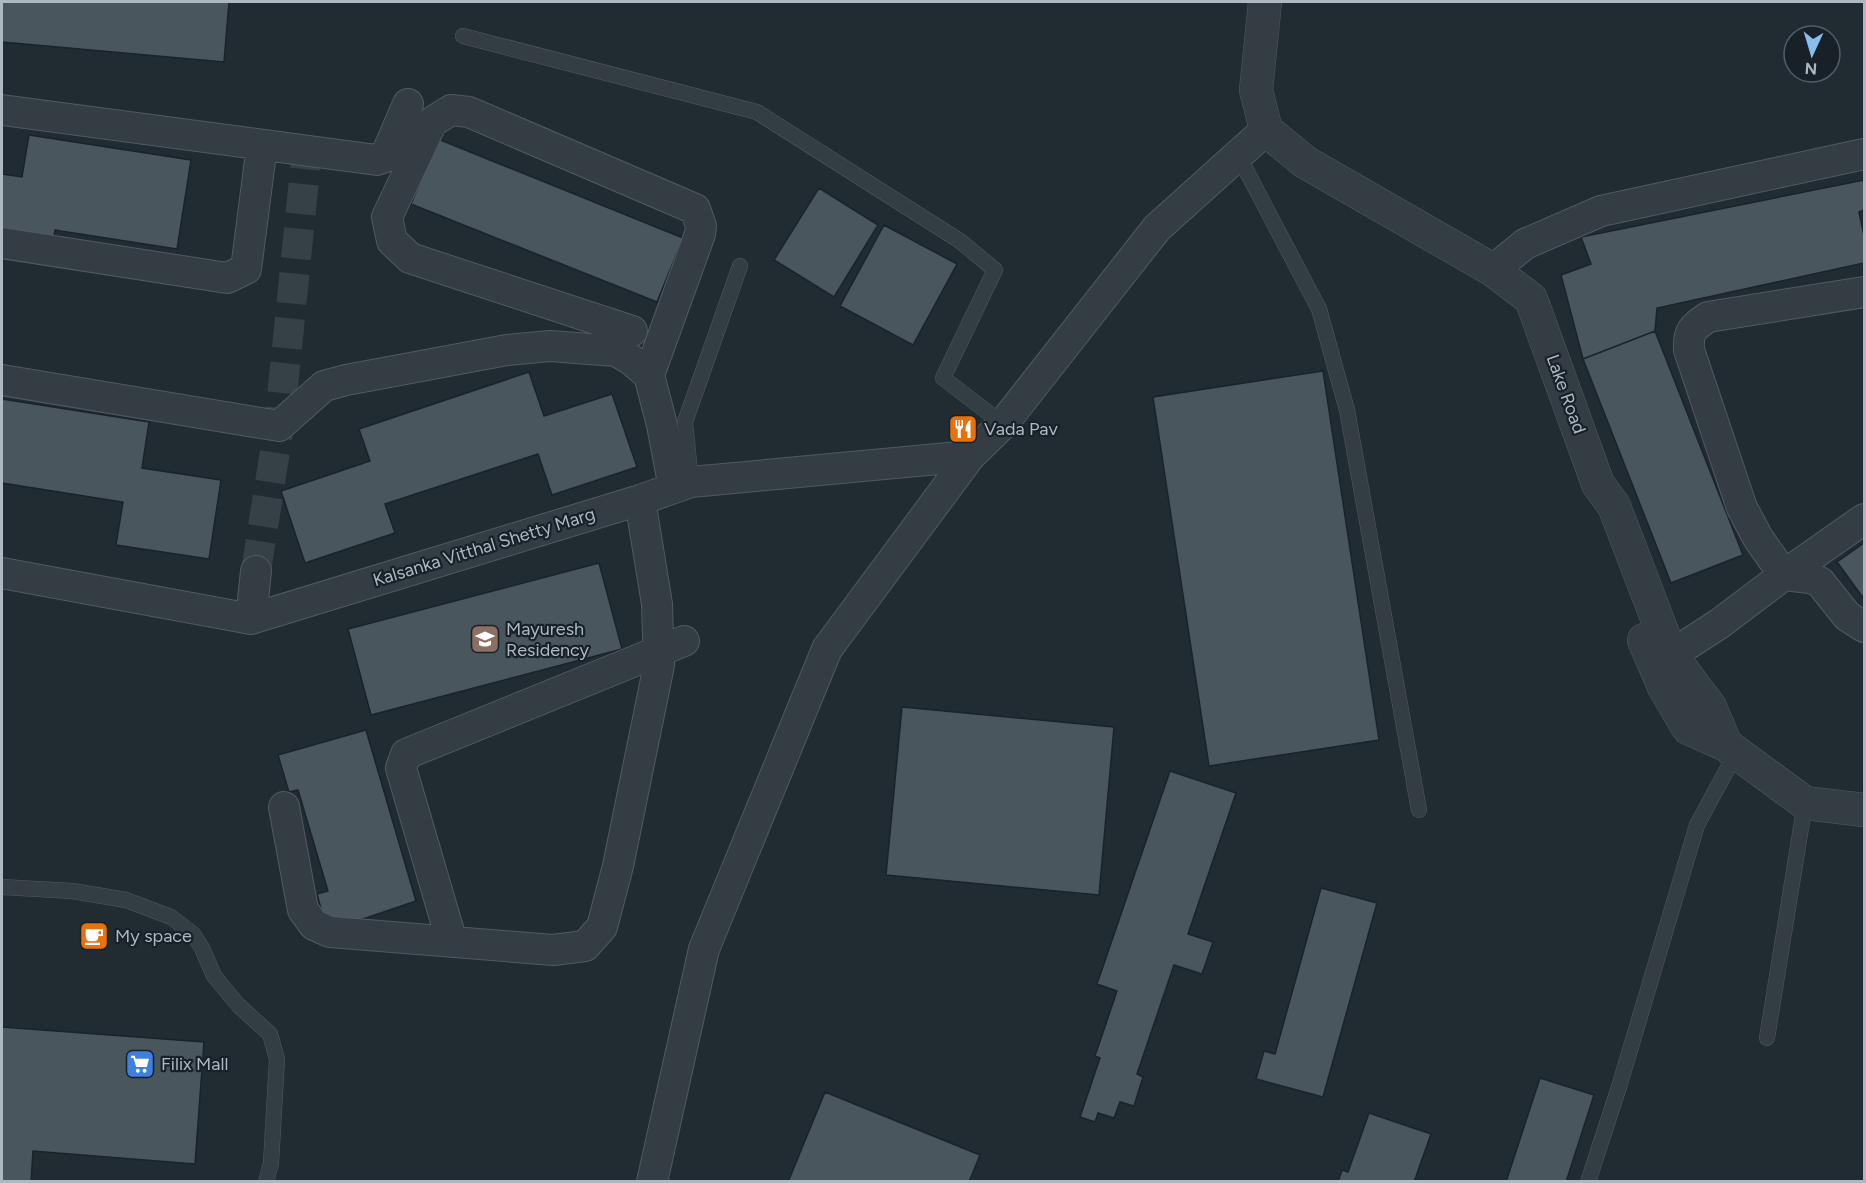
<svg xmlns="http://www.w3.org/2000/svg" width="1866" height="1183" font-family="Figtree,sans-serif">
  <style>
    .building { fill: #49565e; stroke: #1b232a; stroke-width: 1.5 }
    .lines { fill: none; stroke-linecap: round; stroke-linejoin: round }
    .minor-tunnel { stroke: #364047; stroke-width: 30; stroke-dasharray: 30 15; stroke-linecap: butt }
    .service-casing { stroke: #515a61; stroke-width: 16 }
    .minor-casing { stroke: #515a61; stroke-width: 32 }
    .tertiary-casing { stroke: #515a61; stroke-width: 34 }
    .service { stroke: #343d43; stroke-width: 15 }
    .minor { stroke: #343d43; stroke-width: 30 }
    .tertiary { stroke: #343d43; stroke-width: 33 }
    .labels { text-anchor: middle; stroke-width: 4.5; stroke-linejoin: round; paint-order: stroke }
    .street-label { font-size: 18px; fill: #adb8c0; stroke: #192128 }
    .poi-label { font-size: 18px; fill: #adb8c0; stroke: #192128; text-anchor: start }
  </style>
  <rect width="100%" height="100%" fill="#212b32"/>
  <path class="building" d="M2,2H229L224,62L2,42Z
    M29,135L191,160L177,249L55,230L52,249L2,242V174L22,177Z
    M438,139L683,238L657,302L411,204Z
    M1864,180V210L1859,212L1864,236V263L1657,308L1655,331L1583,359L1561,275L1591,264L1581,237Z
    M819,188L878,225L834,297L774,260Z
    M884,225L957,264L913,345L840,306Z
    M1655,331L1743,555L1671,583L1583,359Z
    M1323,371L1379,740L1209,766L1153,397Z
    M529,372L544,416L612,394L637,467L552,495L538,454L385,504L395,533L305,563L281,491L370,461L359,429Z
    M2,399L149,422L142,468L221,480L209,559L116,545L123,502L2,483Z
    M1864,543V599L1837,562Z
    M599,563L622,649L371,715L348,629Z
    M902,707L1114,727L1099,895L886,875Z
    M366,730L416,901L363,919L326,927L317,894L328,891L298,790L289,792L278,755Z
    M1170,771L1236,793L1188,934L1213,942L1202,974L1174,965L1137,1074L1143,1077L1134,1106L1120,1102L1114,1118L1098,1113L1095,1122L1080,1117L1100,1058L1095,1056L1117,991L1097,984Z
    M1321,888L1377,903L1323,1097L1256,1079L1264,1051L1275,1054Z
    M2,1027L204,1042L195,1164L33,1151L31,1182H2Z
    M1540,1078L1594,1095L1566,1182H1506Z
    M825,1092L980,1155L969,1182H788Z
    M1369,1113L1431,1134L1414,1182H1338L1342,1170L1348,1172Z"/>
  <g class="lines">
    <path class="minor-tunnel" d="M256,571L279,426L307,150"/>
    <g class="service-casing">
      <path id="service" d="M463,36L757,112L960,241L995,270L943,378L1003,424
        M1238,155L1319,309L1347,410L1419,810
        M691,482L685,422L740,266
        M2,887L72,891L126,900L171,917L193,934L202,948L214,976L239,1006L270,1034L277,1059L271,1163L266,1182
        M1767,1038L1805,803
        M1588,1182L1619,1087L1697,825L1736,753"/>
    </g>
    <g class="minor-casing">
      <path id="minor" d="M2,110L377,160L385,157L408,104
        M2,243L227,278L246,269L262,145
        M1493,270L1525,244L1601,211L1864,154
        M1864,292L1708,317C1692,328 1688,331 1689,350L1742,508L1758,538L1784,575L1810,578L1820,582L1847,616L1864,627
        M632,331L410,258L392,241L387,217L432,122L451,110L469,112L695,209L701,226L700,234L649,375L662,425L674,488
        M2,380L279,426L324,386L346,380L507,350L550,346L616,351L630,359L649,375
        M2,573L251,619L640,500L691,482L970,456
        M251,619L256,571
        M1671,655L1719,624L1784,575L1864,519
        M284,807L303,910L314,925L330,932L553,950L585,946L602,927L618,866L659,665L657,604L640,500
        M452,942L401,768L406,754L684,641
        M652,1182L704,949L827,649L970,456L1003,424L1157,228L1266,130"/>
    </g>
    <g class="tertiary-casing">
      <path id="tertiary" d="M1265,2L1256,90L1266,130L1305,162L1493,270L1531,299L1598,484L1614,506L1671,655L1710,707L1726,745L1805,803L1864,810
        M1644,640L1664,687L1688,728L1726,745"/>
    </g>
    <use href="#service" class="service"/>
    <use href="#minor" class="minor"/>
    <use href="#tertiary" class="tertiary"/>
  </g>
  <defs>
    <g id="restaurant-square" transform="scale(1.5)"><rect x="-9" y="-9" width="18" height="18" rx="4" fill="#e8710a" stroke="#192128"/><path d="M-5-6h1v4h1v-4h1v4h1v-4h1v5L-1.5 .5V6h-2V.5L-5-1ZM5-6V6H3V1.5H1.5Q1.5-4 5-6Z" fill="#fff"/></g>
    <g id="school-square" transform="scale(1.5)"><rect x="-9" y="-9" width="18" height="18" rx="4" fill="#8d6e63" stroke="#192128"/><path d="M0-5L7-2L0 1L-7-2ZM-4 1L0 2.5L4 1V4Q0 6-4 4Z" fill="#fff"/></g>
    <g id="cafe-square" transform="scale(1.5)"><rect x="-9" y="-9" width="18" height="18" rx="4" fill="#e8710a" stroke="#192128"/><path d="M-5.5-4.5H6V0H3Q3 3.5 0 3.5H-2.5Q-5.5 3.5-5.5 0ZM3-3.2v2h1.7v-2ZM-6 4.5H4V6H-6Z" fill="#fff"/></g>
    <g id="supermarket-square" transform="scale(1.5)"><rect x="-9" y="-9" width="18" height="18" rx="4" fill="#3f7fe0" stroke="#192128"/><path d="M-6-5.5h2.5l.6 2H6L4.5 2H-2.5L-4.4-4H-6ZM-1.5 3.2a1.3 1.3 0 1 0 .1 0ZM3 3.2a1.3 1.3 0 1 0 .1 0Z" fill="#fff"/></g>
  </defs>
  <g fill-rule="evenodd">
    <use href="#restaurant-square" x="963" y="429"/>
    <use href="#school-square" x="485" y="639"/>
    <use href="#cafe-square" x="94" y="936"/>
    <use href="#supermarket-square" x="140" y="1064"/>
  </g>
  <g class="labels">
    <g class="street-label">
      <text transform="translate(1566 394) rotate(70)" y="6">Lake Road</text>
      <text transform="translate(484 547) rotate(-17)" y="6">Kalsanka Vitthal Shetty Marg</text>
    </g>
    <g class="poi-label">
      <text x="984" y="435">Vada Pav</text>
      <text x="506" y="635">Mayuresh<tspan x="506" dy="21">Residency</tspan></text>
      <text x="115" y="942">My space</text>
      <text x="161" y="1070">Filix Mall</text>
    </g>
  </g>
  <rect width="1866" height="1183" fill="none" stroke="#adb8c0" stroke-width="6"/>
  <g transform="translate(1812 54) rotate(184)"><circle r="28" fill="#192128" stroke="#545d65" stroke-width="1.5"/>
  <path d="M0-4.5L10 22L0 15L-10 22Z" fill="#88beeb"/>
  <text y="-9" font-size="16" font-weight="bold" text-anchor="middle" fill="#adb8c0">N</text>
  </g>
</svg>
